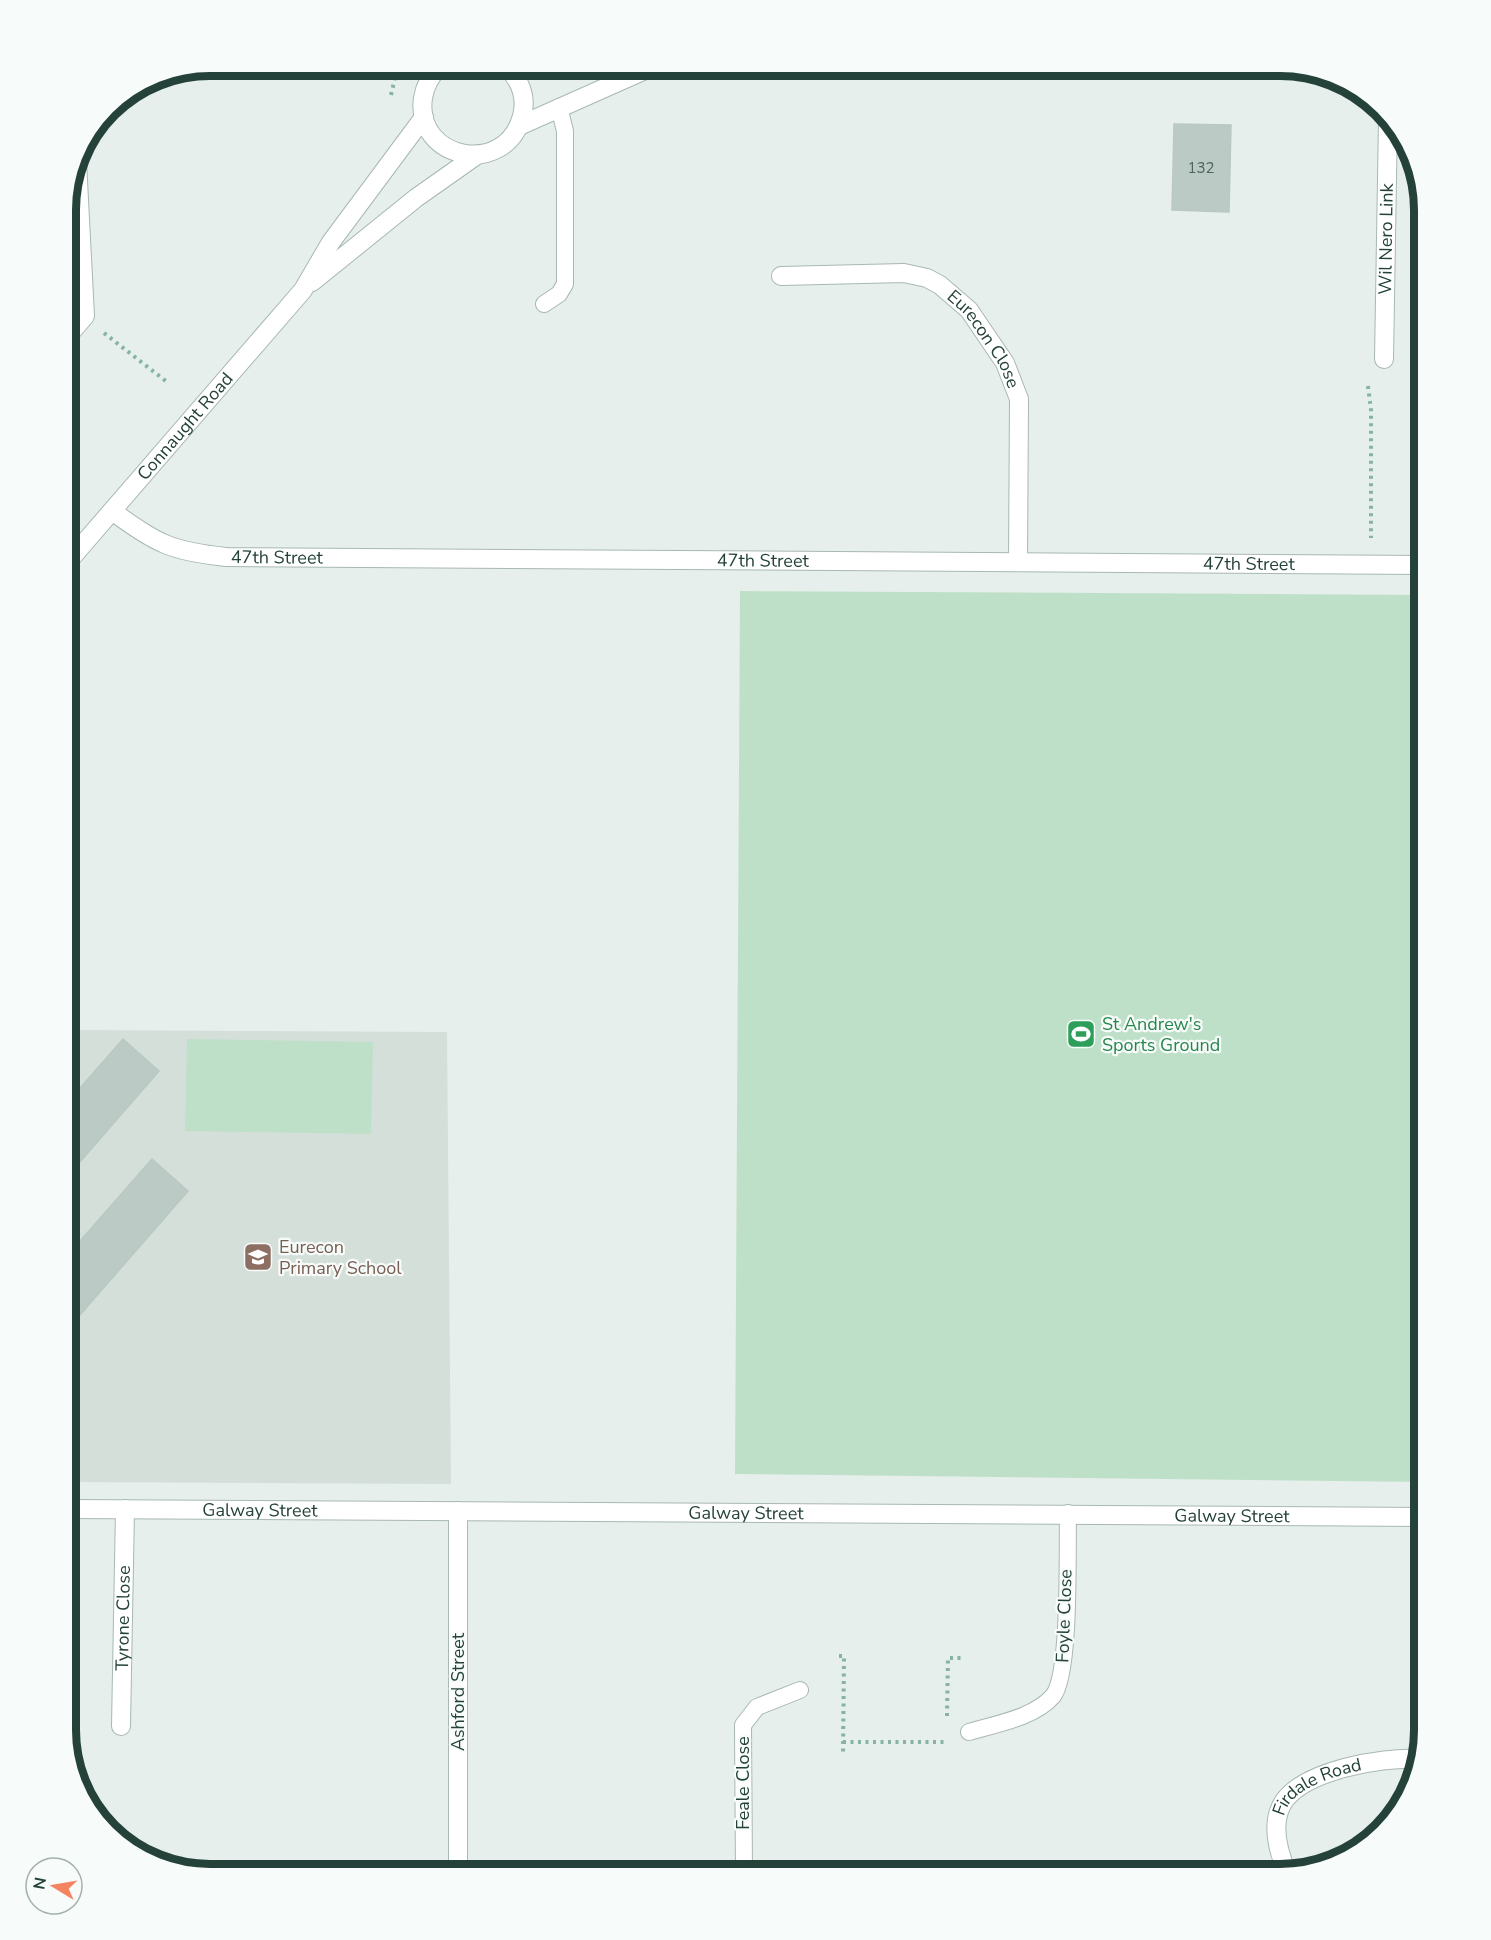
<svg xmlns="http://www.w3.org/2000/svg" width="1491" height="1940" font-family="'Nunito Sans',sans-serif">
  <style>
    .built { fill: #d4dfda }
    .green { fill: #bfe0c8 }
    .building { fill: #bbcac4; stroke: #b8c9c2; stroke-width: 1.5 }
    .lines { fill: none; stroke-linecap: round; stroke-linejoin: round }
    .service-casing { stroke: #a8b8b2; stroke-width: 18 }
    .minor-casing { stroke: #a8b8b2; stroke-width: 20 }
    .tertiary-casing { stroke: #a8b8b2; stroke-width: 20 }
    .path { stroke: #86b3a5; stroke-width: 4; stroke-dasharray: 3 4.5; stroke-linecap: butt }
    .service { stroke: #fff; stroke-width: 16 }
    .minor { stroke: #fff; stroke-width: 18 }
    .tertiary { stroke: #fff; stroke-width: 18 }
    .labels { text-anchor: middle; stroke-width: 4.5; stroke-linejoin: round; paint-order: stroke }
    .number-label { font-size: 15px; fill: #4a645c }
    .street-label { font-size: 18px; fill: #24423a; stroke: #f7fbf9 }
    .leisure-label { font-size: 18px; fill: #27864d; stroke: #f7fbf9; text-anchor: start }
    .education-label { font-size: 18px; fill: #785e54; stroke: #f7fbf9; text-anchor: start }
    .rim { fill: none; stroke: #24423a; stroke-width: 8 }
  </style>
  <rect width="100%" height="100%" fill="#e6efeb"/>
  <path class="built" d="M66,1030L447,1032L451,1484L66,1482Z"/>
  <path class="green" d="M740,591L1425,595V1482L735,1474Z
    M187,1039L373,1042L371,1134L185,1131Z"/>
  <path class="building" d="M1174,124L1231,125L1229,212L1172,210Z
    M123,1039L159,1071L66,1178V1104Z
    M152,1159L188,1191L66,1331V1257Z"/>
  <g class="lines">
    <g class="service-casing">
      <path id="service" d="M544,304L559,294L565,284V131L559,107
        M969,1732C995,1724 1034,1718 1053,1696C1071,1674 1067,1547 1068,1513
        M744,1874L743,1725L757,1707L800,1690"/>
    </g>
    <g class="minor-casing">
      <g id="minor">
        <path d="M188,70L263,66"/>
        <path id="s1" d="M781,276L904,273L927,278L940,285L969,310L1005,363L1019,399L1018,562"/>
        <path d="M66,338L85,316L77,161"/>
        <path id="s2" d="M1384,359L1388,119"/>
        <path id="s3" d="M112,511C158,544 170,551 226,557L1425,565"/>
        <path id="s4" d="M66,1509L1425,1517"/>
        <path d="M458,1511V1874"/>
        <path id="s5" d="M121,1726L125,1509"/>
        <path id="s6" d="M1287,1872C1278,1851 1270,1822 1284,1801C1306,1770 1382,1757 1417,1759"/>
      </g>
    </g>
    <g class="tertiary-casing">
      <g id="tertiary">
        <path d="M440,66C431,75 425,85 423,98C414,160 506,178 522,116C527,97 520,80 506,66"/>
        <path d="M508,68L553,66"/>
        <path d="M519,126L654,66"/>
        <path d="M312,282L416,198L477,155"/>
        <path id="s7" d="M66,564L303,290L331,242L424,117"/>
      </g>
    </g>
    <path class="path" d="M391,95L395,78L392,66
      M104,333L167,382
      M1368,386L1371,410V538
      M839,1656H844L843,1755
      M947,1716L948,1658H962
      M843,1742H947"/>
    <use href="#service" class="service"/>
    <use href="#minor" class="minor"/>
    <use href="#tertiary" class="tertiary"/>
  </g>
  <defs>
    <g id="stadium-square" transform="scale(1.5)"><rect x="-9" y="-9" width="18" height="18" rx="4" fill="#2e9e5b" stroke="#f7fbf9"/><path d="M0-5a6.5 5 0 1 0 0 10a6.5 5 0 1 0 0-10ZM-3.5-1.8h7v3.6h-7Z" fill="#fff"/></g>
    <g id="school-square" transform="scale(1.5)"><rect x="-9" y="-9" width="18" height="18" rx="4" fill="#8d6e63" stroke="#f7fbf9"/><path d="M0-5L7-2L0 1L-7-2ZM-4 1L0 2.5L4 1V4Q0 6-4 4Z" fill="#fff"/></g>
  </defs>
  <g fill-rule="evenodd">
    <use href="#stadium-square" x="1081" y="1034"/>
    <use href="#school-square" x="258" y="1257"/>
  </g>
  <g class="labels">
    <g class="number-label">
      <text x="1201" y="173">132</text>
    </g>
    <g class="street-label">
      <text dy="6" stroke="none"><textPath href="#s2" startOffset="120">Wil Nero Link</textPath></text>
      <text dy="6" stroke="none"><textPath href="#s1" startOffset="232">Eurecon Close</textPath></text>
      <text dy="6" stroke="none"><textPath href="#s7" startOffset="182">Connaught Road</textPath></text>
      <text dy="6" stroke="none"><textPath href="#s3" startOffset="176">47th Street</textPath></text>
      <text dy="6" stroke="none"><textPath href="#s3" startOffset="662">47th Street</textPath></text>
      <text dy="6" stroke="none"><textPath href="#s3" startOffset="1148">47th Street</textPath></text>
      <text dy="6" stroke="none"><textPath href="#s4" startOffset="194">Galway Street</textPath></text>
      <text dy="6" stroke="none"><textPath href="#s4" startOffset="680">Galway Street</textPath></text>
      <text dy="6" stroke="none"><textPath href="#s4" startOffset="1166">Galway Street</textPath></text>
      <text transform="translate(1064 1616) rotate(-88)" y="6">Foyle Close</text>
      <text dy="6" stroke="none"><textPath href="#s5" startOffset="108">Tyrone Close</textPath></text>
      <text transform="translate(458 1692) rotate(-90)" y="6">Ashford Street</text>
      <text transform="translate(743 1783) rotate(-90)" y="6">Feale Close</text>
      <text dy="6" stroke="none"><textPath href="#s6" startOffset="110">Firdale Road</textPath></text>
    </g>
    <g class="leisure-label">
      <text x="1102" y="1030">St Andrew's<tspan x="1102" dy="21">Sports Ground</tspan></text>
    </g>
    <g class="education-label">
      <text x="279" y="1253">Eurecon<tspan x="279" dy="21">Primary School</tspan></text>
    </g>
  </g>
  <path d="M0 0H1491V1940H0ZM210 76H1280A134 134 0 0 1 1414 210V1730A134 134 0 0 1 1280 1864H210A134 134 0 0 1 76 1730V210A134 134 0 0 1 210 76Z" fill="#f7fbf9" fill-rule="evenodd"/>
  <path class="rim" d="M210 76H1280A134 134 0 0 1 1414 210V1730A134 134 0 0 1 1280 1864H210A134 134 0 0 1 76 1730V210A134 134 0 0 1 210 76Z"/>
  <g transform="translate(54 1886) rotate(281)"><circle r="28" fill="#f7fbf9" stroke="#a3b1ad" stroke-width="1.5"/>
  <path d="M0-4.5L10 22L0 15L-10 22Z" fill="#f4845f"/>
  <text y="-9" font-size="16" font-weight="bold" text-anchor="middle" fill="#24423a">N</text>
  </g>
</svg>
